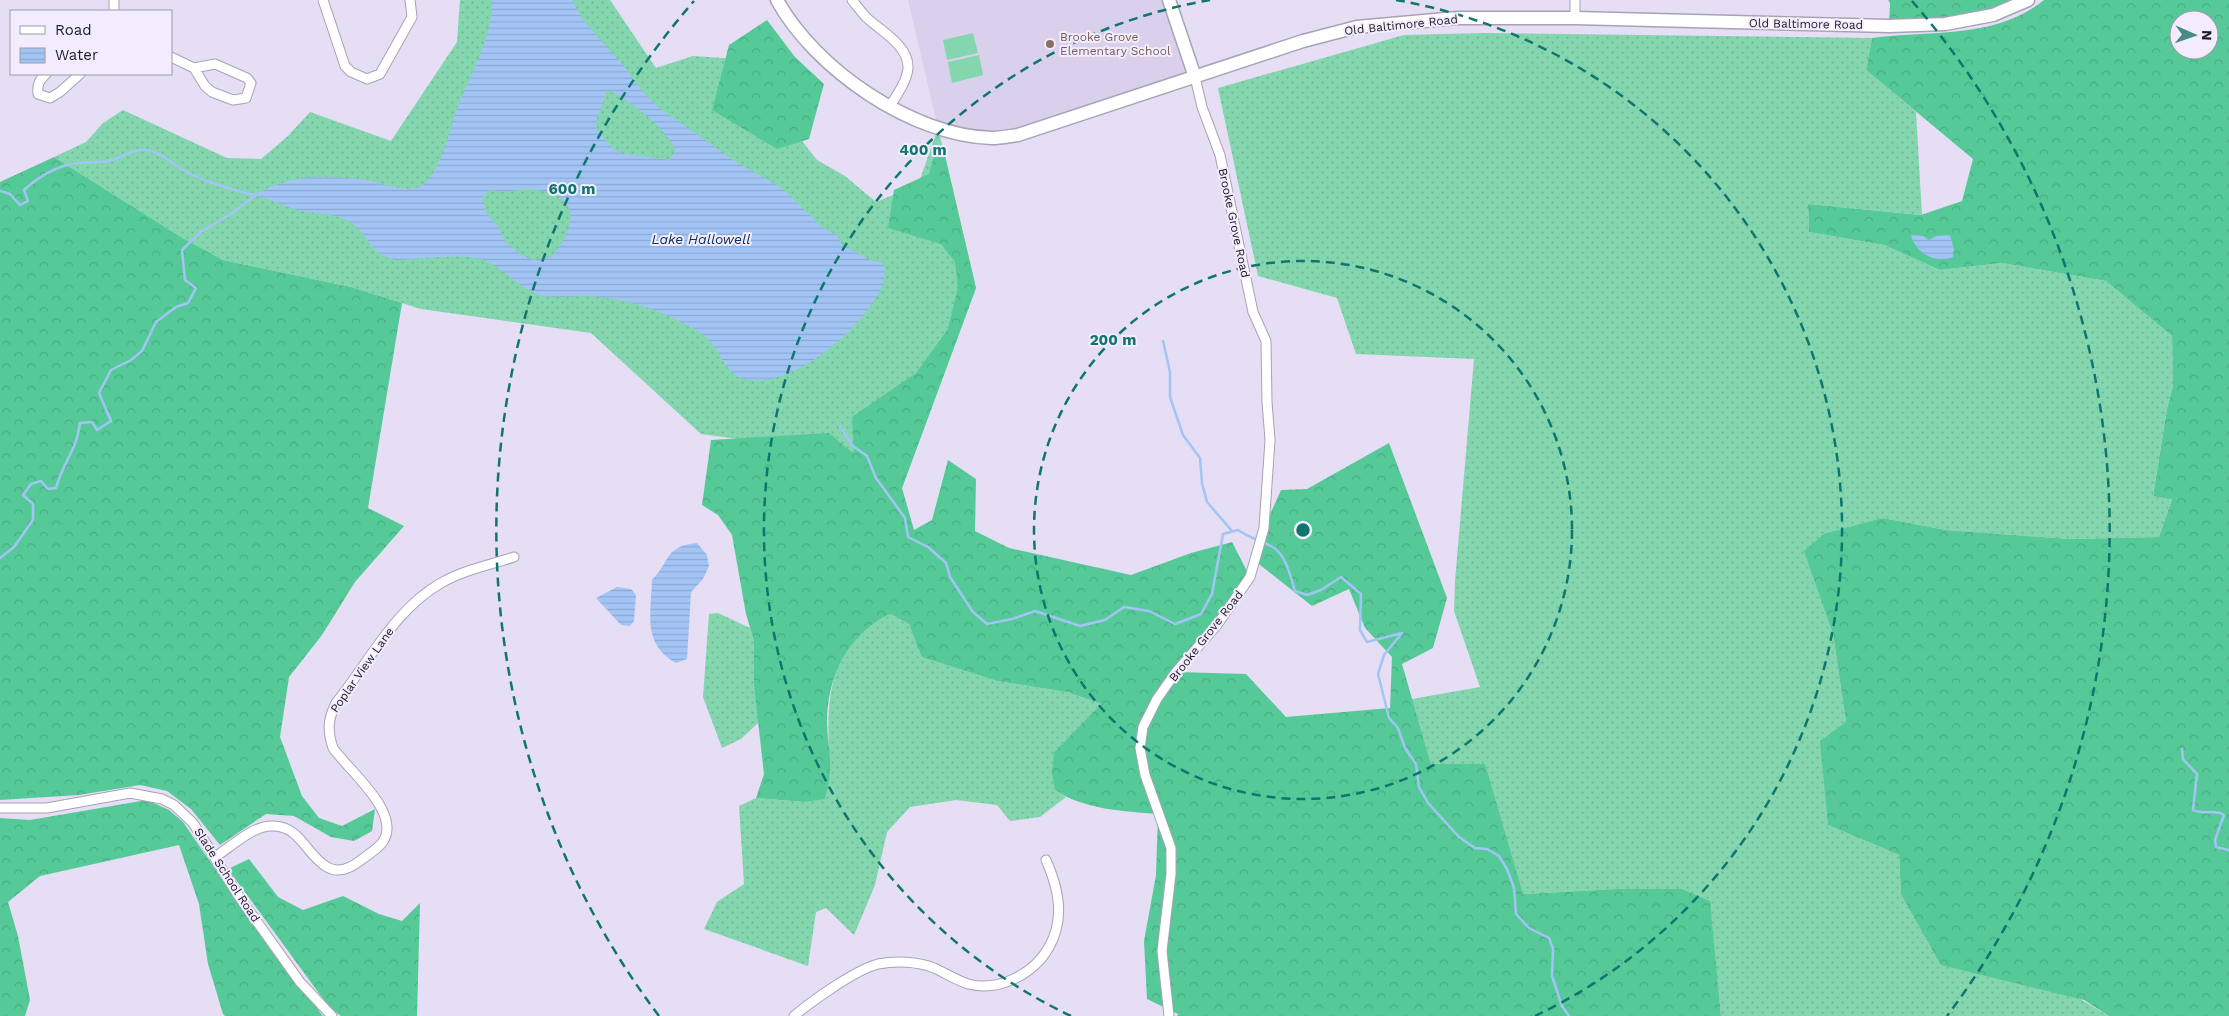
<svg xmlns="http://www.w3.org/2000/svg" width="2229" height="1016" font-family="'Work Sans',sans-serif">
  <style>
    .built { fill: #d9d0ec }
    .grass { fill: url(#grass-dots) }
    .forest { fill: url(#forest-crowns); fill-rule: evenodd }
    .pitch { fill: #84d6af }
    .water { fill: url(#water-rules); fill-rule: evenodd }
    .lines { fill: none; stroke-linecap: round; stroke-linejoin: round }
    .stream { stroke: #a3c5f5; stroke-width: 2.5 }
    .street-casing { stroke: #a9a2b6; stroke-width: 11 }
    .secondary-casing { stroke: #a9a2b6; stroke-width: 15 }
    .street { stroke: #fff; stroke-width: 9 }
    .secondary { stroke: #fff; stroke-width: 12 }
    .ring { fill: none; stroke: #0f766e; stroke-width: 2.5; stroke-dasharray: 9 6 }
    .education-dot { fill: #8d6e63; stroke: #f2ecfe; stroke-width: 2 }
    .labels { text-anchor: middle; stroke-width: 4; stroke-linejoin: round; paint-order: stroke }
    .street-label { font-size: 12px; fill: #1f1d24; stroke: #f2ecfe }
    .education-label { font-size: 12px; fill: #785e54; stroke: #f2ecfe; text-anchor: start }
    .water-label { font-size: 14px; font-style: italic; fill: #0c3060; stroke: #f2ecfe }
    .centre { fill: #0f766e; stroke: #f2ecfe; stroke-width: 2.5 }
    .ring-label { font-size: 15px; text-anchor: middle; font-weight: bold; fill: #0f766e; stroke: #f2ecfe; stroke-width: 4; stroke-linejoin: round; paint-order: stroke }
  </style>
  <defs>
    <pattern id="grass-dots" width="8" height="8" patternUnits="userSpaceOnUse" patternTransform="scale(1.25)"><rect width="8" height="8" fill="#84d6af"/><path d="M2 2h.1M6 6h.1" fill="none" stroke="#72b796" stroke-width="1.8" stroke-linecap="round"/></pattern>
    <pattern id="forest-crowns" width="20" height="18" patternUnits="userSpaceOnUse" patternTransform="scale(1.25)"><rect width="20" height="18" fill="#55ca98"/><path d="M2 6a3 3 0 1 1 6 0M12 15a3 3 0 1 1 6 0" fill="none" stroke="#4aad83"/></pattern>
    <pattern id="water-rules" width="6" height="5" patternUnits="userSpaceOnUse" patternTransform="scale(1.25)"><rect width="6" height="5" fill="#a3c5f5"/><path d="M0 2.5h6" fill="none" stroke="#8ca9d2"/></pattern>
  </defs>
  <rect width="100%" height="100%" fill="#e5def4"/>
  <path class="built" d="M908,0H1167L1195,77L1018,135L938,128Z"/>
  <path class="grass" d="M460,0H610L656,68L693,56L737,59L817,160L845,176L876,202L918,185L938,128L976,288L902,488L738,439L701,434L591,333L421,309L351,287L223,260L181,237L54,157L86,142L103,123L123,110L227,158L261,159L288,136L310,112L391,141L457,42Z
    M1484,33L1872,38L1866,70L1916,112L1922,215L1808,204L1809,232L1884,245L1940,270L2002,263L2106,281L2172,336L2173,386L2167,409L2153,495L2172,498L2159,537L2070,539L1946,530L1883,518L1805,551L1833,634L1846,722L1828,825L1899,855L1901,894L2109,1016H1721L1709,901L1682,889H1616L1523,894L1431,764L1412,699L1480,687L1454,611L1455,581L1474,359L1356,354L1337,298L1258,276L1218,88L1404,35Z
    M718,613L750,628L754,641V686L759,722L741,739L722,748L703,697L709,614Z
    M890,614L909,624L923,657L997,681L1067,692L1101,704L1054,752L1055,790L1066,797L1040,817L1010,821L997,805L956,800L910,807L887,832L875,885L854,935L826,908L816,912L808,966L704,929L717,902L744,884L739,806L756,798L804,802L830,770C826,707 824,644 890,614Z"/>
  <path class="forest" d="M1888,0H2028L1993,15L1889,26L1890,3Z
    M2044,0H2229V1016H2109L2084,1000L1941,965L1901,894L1899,855L1828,825L1820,741L1846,722L1833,634L1804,551L1824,534L1883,518L1946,530L2070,539L2159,537L2172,499L2153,496L2167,409L2173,386L2172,336L2106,281L2002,263L1940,270L1884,245L1809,232L1808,204L1921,215L1962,201L1973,159L1866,70L1872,38C1930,30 1995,40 2044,0ZM2179,20H2209V50H2179Z
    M767,20L795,57L824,84L809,139L777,149L712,110L729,45Z
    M937,145L944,151L976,288L902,488L914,530L932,520L948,460L976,479L975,531L1009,548L1131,575L1191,553L1232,542L1250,577L1177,672L1246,674L1286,717L1390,708L1392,657L1365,628L1349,589L1312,606L1255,561L1264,528L1281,490L1307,489L1389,443L1447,598L1433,648L1402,664L1431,764H1485L1523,894L1616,889H1682L1710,901L1721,1016H1177L1178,1014L1147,999L1144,941L1156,875L1158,814C1123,811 1085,810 1055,790L1052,772L1054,752L1101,704L1067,692L997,681L922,657L909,624L890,614C847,634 827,677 827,723C827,738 831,754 830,769C830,779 827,790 825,799L804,802L756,798L764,774L754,686V641L746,614L732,535L718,515L702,505L711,440L829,433L854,454L852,417L916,373L948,329L958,287L955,262L941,244L888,228L894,190L929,174Z
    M54,157L181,237L223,260L351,287L402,303L368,508L404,526L355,582L322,635L289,677L280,737L302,796L319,818L342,826L375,809L372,831L354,841L331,837L294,816L266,814L220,845L191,809L167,791L140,785L79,795L0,800V182Z
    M147,800L169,810L183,822L270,949L323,1016H225L223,1014L208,964L199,904L179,845L40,876L8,902L18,936L30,1000L25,1016H0V818L30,820Z
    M249,859L278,897L303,910L343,896L379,914L402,921L420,903L417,1016H341L329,1007L228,869Z"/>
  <path class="pitch" d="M973,33L978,53L947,60L943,40Z
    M979,55L983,75L952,83L948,62Z"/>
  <path class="water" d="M492,0H572L583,20L622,64L642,91L658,107L736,162L782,188L823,228L837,235L842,245L872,261L882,262C892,279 873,303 863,316C839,345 790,385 749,380C728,378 722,356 711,342C703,333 690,326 679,321C652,307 620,298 589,296C574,296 559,298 544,296C524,293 506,270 486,261C468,252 418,259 396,260C368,255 368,231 347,220C330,212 311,214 294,209C281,205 267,197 254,196C271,184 299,177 319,177C334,177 350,178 365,180C381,182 410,196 424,184C442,169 450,126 459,104C472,71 493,36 492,0ZM607,90C627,98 668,129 675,150L670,160L626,154L614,150L597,130L596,122ZM526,189C578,191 582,221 551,257L533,260L521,255L506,242L499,228L487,214L482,197L490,190L506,192Z
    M1911,235L1923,236L1929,240L1936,236L1950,235L1954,249L1953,257C1935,265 1915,252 1911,235Z
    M697,543L707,555L709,566L703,579L691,592L687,659L676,663C642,644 651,614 652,580C671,560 665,546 697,543Z
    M617,587L631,589L636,595L634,621L630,626L621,625L596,598Z"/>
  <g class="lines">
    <path class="stream" d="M0,191L10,194L20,205L28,201L24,190C38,177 58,165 78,163C91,161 102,164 115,159C129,154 136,147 151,151C163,154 170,162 180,168C201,181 225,187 248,194H256
      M1163,341L1170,372V397L1183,435L1200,458L1202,483L1207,502L1232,531
      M840,426L853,446L867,456L876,478L905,518L908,537L928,547L946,563L950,577L973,612L987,624L1012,619L1035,611L1080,626L1105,620L1124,607L1149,611L1175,624L1201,614L1212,594L1223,534L1238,530C1248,537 1259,540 1271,546C1286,554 1290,575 1295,591L1307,595L1321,590L1341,577L1361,594L1360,630L1367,642L1402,633L1384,655L1378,674L1389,718L1398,728L1405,748L1416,764L1419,787L1428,803L1459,837L1475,848L1487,849L1499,856L1507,869L1514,888L1516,914L1529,928L1549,938L1553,949L1552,976L1562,1006L1569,1016
      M0,558L14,547L33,520V504L23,495L31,484L41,481L48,489L56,488C63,462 77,450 80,423L92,422L97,430L111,421L99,393L111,370L131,360L142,351L156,322L176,307L188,303L196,288L185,280L182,250L202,231L231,214L255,195
      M2182,749L2183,759L2197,774L2193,810C2203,815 2216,809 2224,815L2215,840L2216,847L2229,850"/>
    <g class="street-casing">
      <path id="street" d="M323,0L345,66L351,72L367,79L380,74L412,17L410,0
        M852,0C857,6 862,13 867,18C881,31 909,46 908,68C907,81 897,95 890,106
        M114,11V0
        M1575,18V0
        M171,57L194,68L205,86L212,92L233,100L246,98L251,83L247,78L215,64L194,68
        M46,74C39,80 37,85 38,94L50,98L60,92L80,74
        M0,808H47L130,793L162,799L174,805L193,823L240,898L300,982L332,1016
        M215,857C231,847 254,824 274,826C301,827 306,855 327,867C339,874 351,868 361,860C368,855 377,849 382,843C404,814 348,770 333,748C327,730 328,719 336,703C370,661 394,610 441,583C463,570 490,565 514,557
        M794,1016C812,1001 855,970 878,964C895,961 917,961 934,968C945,973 956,980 968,984C999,992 1034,974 1049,947C1065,919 1059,889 1046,860
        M1169,1016L1162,951L1171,874V848L1145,775L1140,748L1143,727L1157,699L1176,672L1217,625L1250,577L1264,528L1270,440L1267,402L1266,341L1253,312L1220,155L1202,107L1195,77"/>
    </g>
    <g class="secondary-casing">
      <path id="secondary" d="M777,0C815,69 912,136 992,138C1000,138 1010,136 1018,135L1303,41L1357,27L1457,18H1575L1889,26L1945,24L1993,15L2028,0
        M1169,0L1195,77"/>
    </g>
    <use href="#street" class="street"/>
    <use href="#secondary" class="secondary"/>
  </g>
  <g class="ring">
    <circle cx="1303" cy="530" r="269"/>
    <path d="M1071 1016A538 538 0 0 1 1210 0M1396 0A538 538 0 0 1 1535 1016"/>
    <path d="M659 1016A807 807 0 0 1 694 1M1912 1A807 807 0 0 1 1947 1016"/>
  </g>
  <circle class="education-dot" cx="1050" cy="44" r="5"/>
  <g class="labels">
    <g class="street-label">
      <text transform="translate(1806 24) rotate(1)" y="4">Old Baltimore Road</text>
      <text transform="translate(1401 25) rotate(-6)" y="4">Old Baltimore Road</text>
      <text transform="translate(1234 223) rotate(78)" y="4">Brooke Grove Road</text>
      <text transform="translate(1206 636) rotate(-52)" y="4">Brooke Grove Road</text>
      <text transform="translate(362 670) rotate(-55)" y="4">Poplar View Lane</text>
      <text transform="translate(227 875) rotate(57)" y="4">Slade School Road</text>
    </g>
    <g class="education-label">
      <text x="1060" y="41">Brooke Grove<tspan x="1060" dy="14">Elementary School</tspan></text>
    </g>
    <g class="water-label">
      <text x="701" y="244">Lake Hallowell</text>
    </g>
  </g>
  <circle cx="1303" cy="530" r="8" class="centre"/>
  <g class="ring-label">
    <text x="923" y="155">400 m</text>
    <text x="572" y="194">600 m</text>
    <text x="1113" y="345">200 m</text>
  </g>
  <rect x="10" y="10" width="162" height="65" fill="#f2ecfe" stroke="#9e99a7"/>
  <rect x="20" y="26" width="25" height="8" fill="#ffffff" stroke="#9e99a7"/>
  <text x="55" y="35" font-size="15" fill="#1f1d24">Road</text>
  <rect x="20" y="48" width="25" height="15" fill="url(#water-rules)" stroke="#9e99a7"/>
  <text x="55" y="60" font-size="15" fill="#1f1d24">Water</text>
  <g transform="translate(2194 35) rotate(92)"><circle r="24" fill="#f2ecfe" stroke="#9e99a7"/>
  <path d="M0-4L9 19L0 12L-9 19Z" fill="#488c80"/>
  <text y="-8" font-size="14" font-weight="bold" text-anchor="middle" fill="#1f1d24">N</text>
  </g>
</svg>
